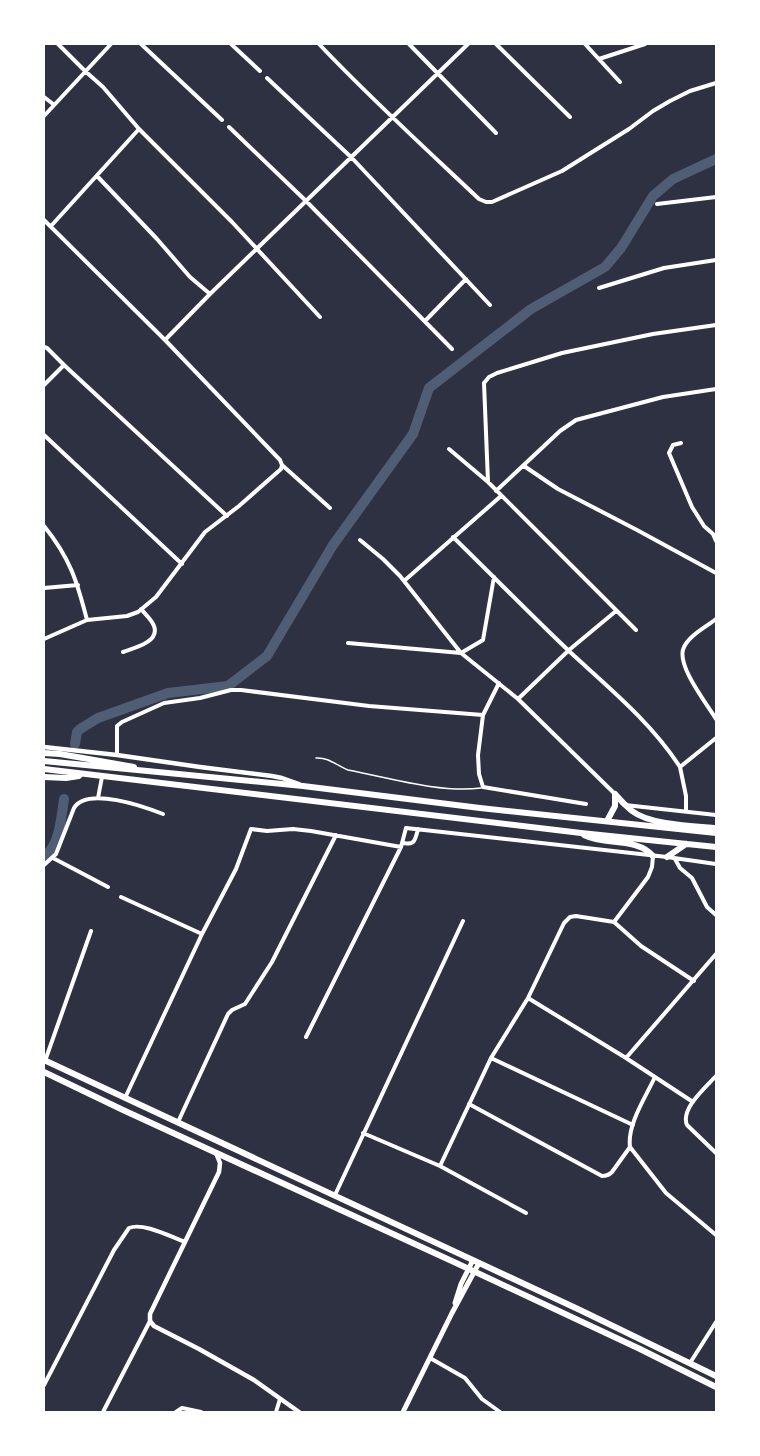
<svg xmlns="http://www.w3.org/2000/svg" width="760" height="1456" font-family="'Source Sans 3',sans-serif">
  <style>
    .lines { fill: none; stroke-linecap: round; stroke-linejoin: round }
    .river { stroke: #4f5d75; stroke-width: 10 }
    .service { stroke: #fff; stroke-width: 1.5 }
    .minor { stroke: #fff; stroke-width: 4 }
    .tertiary { stroke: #fff; stroke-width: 4.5 }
    .secondary { stroke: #fff; stroke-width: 5 }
    .trunk { stroke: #fff; stroke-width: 6 }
  </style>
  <rect width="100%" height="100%" fill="#2d3142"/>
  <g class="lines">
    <path class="river" d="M75,744L77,732L80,729L98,718L168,693L228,686L267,656L333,545L413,434L429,388L531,309L605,267L621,248L653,196L673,179L716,159
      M44,857C60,845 61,818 64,799"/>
    <path class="service" d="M316,758C329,757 337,766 348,770C390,778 439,793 481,788"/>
    <path class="minor" d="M58,44L85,71L103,87L139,129L232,222L320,317
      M141,44L222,120
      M231,44L260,71
      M319,44C370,98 425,148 479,199L486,202H492L562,171L629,129L653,111L670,101L690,91L716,83
      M409,44L496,133
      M496,44L570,117
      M585,44L620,82
      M599,59L645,44
      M267,78L352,158L490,305
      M44,97L53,104
      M44,116L111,44
      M229,127L306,201L452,349
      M97,176L157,239L190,277L210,294
      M657,204L716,197
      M44,220L165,340L280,460L282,465L330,508
      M51,226L139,129
      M599,288L664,268L716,260
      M425,321L466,279
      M165,340L210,294L468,44
      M44,347L47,348L64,365L227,516
      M44,385L64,365
      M44,435L182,564
      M681,443L673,445L669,453L692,507L704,526L713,534L716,541
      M449,449L488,482L636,630
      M524,466L558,489L637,530L716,573
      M488,482L484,383L489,377L497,373L562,353L653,334L716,325
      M496,491L560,431L576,420L663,397L716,389
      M44,526C70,558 77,581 87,620
      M453,537C492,575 530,614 570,652C609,688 651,722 680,767
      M360,540L383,559L400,576L461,653L518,699L615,794
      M404,581L501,496
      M44,588L78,585
      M716,619C706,627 690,635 684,647C675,664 707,704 716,719
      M44,639L87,620L127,616L138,612L156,597L205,532L239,506L281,469L282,465
      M348,643L461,653L483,640L494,577
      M123,652C134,648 160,642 154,626C152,620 145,614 141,609
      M499,683L483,715L478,755L479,774L483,787L586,804
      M518,699L569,650L616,611
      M117,755V726L122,722L164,703L200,698L231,690H241L369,706L483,715
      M98,798L102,777
      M625,805L716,815
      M686,811V796L680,767L716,738
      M402,843C415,845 415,841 418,829
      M53,858L108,887
      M675,859L680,868L692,878L707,907L716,915
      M44,865L56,854L74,808C87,786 145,807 163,814
      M121,897L202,934
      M614,922L641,946L694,981
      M614,922L648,877L652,867L653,856
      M528,998L626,1058L693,1102
      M306,1037L401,847L406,828L667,857L716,864
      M491,1058L633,1125
      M626,1058L716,954
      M45,1061L91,931
      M716,1076C706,1087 680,1109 687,1125L716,1153
      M125,1098L202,934L236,869L251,829L267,831L293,829L311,831L401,847
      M469,1104L602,1176C607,1176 609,1175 612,1172L630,1147C627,1125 645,1098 655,1077
      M178,1122L228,1014L232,1010L245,1004L272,962L336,835
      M363,1133L440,1166L526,1213
      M630,1147L666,1193L716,1235
      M440,1166L491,1058L528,998L564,923L570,917L576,916L614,922
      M335,1195L463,921
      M430,1358L465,1378L482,1399L500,1412
      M690,1363L716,1322
      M44,1385L114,1250L129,1228C143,1222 171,1237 185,1242
      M103,1412L150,1321
      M176,1412L182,1408L201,1412
      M276,1412L280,1399"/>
    <path class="tertiary" d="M44,747L117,755L200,767L272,776L282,778L299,784
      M216,1153L220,1163L219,1172L150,1314V1321L154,1326L199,1349L254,1380L299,1412"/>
    <path class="secondary" d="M455,1303L461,1284L473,1260
      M403,1412L452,1313L479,1263"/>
    <path class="trunk" d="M44,753L60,754L134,767
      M44,761L303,786L480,808L716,833
      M44,769L581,833L716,847
      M44,777L66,778L79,776
      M615,794C620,800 626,806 632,811C650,825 693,826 716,828
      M607,821L615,806V795
      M584,835C606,846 637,837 653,856
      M667,857L686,844
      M44,1060L580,1310L716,1376
      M44,1072L123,1110L454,1262L640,1349L716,1387"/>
  </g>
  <rect width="760" height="1456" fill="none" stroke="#ffffff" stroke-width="90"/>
</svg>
